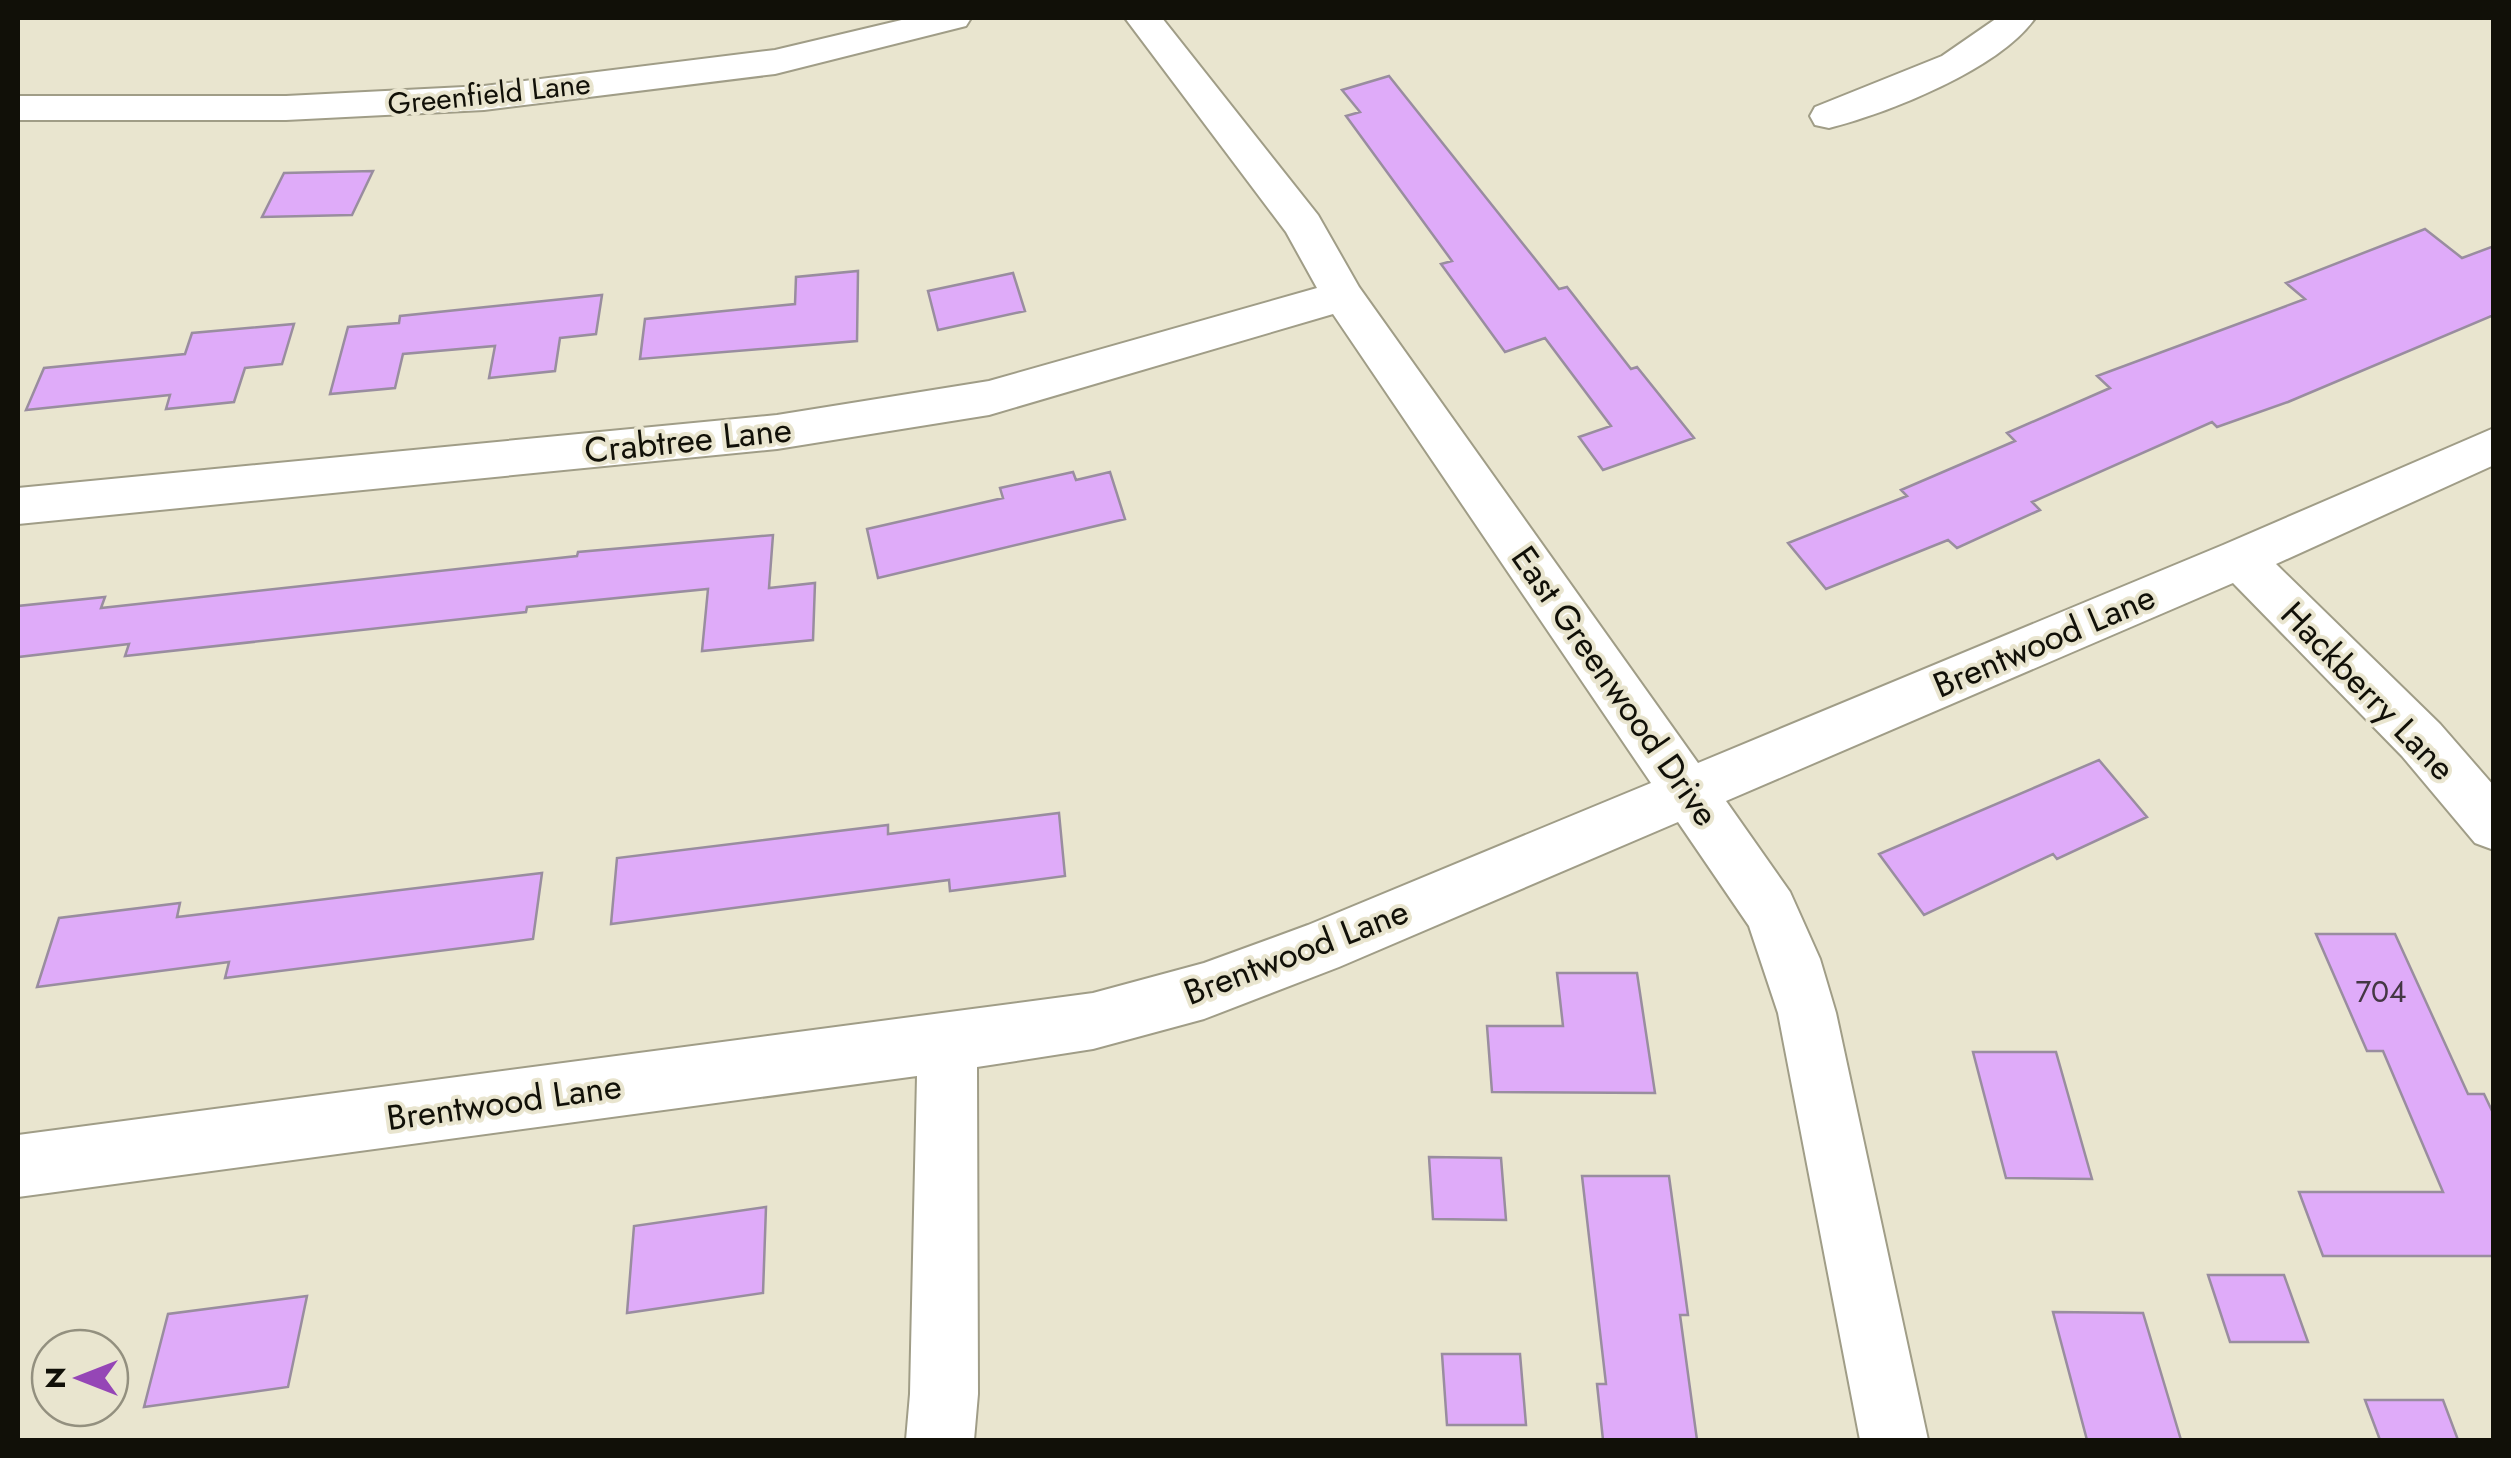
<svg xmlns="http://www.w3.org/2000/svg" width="2511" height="1458" font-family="Jost,sans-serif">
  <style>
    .building { fill: #dfabf9; stroke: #998d9f; stroke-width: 2.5 }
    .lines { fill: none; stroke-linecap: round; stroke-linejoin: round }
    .street-casing { stroke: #a09d87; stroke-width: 4 }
    .street { fill: #fff; fill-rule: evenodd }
    .labels { text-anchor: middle; stroke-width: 8; stroke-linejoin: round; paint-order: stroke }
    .far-street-label { font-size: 30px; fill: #111008; stroke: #e9e5cf }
    .number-label { font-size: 30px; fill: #443744 }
    .street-label { font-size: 35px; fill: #111008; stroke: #e9e5cf }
  </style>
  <rect width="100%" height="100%" fill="#e9e5cf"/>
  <path class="building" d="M1389,76L1559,289L1567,287L1631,369L1637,367L1694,438L1603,470L1579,437L1611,426L1545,338L1505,352L1441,264L1452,261L1346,116L1360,112L1342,90Z
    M373,171L352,215L262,217L284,173Z
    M2425,229L2462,258L2494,246V315L2288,402L2217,427L2212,422L2032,502L2040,510L1957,548L1948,540L1826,589L1788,543L1907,496L1901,490L2015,441L2007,433L2110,388L2097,376L2305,299L2286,283Z
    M858,271L857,341L640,359L645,319L795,304L796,277Z
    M1013,273L1025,311L938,330L928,291Z
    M602,295L596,334L560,338L555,371L489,378L495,346L403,354L395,388L330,394L348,327L399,323L400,316Z
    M294,324L282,364L245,368L234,402L166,409L170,395L26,410L44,368L185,354L192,333Z
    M1073,472L1076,480L1110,472L1125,519L878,578L867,529L1003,498L1000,488Z
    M773,535L769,588L815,583L813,640L702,651L708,589L527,607L526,612L125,656L129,644L18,657V606L105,597L101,608L577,556L578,552Z
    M2099,760L2147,817L2057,859L2053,854L1924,915L1879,854Z
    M1059,813L1065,876L950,891L949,880L611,924L617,858L888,825V834Z
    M542,873L533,939L225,978L229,962L37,987L59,918L180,903L177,917Z
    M2316,934H2395L2468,1094H2484L2494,1115V1256H2323L2299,1192H2443L2383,1051H2367Z
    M1557,973H1637L1655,1093L1492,1092L1487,1026H1563Z
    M1973,1052H2056L2092,1179L2006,1178Z
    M1429,1157L1501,1158L1506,1220L1433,1219Z
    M1582,1176H1669L1688,1315H1680L1697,1440H1603L1597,1384H1606Z
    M766,1207L763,1293L627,1313L634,1226Z
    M2208,1275H2284L2308,1342H2230Z
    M307,1296L288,1387L144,1407L168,1314Z
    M2053,1312L2143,1313L2181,1440H2087Z
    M1442,1354H1520L1526,1425H1447Z
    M2365,1400H2443L2458,1440H2380Z"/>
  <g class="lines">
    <g class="street-casing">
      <path id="street" d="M910,18H971L966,26L775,74L484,110L286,120H18V96H286L484,86L775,50Z
        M1125,18H1162L1318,215L1359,287L1698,763L2223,545L2494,428V465L2276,564L2440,724L2494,786V850L2475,843L2402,756L2233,583L1726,801L1790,892L1820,959L1836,1013L1928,1440H1860L1778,1013L1749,926L1678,822L1339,967L1204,1019L1093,1049L977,1067L978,1394L974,1440H906L910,1394L917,1076L18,1197V1135L1093,993L1204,963L1308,925L1651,783L1333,314L989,415L777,449L18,524V488L777,415L989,381L1317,288L1286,232Z
        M1997,18H2035C2000,69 1888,113 1829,128L1815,125L1810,116L1815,107L1942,56Z"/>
    </g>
    <use href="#street" class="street"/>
  </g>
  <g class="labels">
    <g class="far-street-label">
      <text transform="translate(489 94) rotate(-6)" y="10">Greenfield Lane</text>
    </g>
    <g class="number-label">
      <text x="2381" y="1002">704</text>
    </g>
    <g class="street-label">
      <text transform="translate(688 440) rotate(-6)" y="12">Crabtree Lane</text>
      <text transform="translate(2044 641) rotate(-23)" y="12">Brentwood Lane</text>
      <text transform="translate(1615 686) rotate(55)" y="12">East Greenwood Drive</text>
      <text transform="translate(2368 691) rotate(46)" y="12">Hackberry Lane</text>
      <text transform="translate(1296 952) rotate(-21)" y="12">Brentwood Lane</text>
      <text transform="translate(504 1102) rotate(-8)" y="12">Brentwood Lane</text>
    </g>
  </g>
  <rect width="2511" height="1458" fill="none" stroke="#111008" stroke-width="40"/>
  <g transform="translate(80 1378) rotate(270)"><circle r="48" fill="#e9e5cf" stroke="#93907f" stroke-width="2.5"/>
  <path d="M0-8L18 38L0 25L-18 38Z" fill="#9546b6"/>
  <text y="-15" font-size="28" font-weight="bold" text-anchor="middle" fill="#111008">N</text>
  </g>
</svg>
